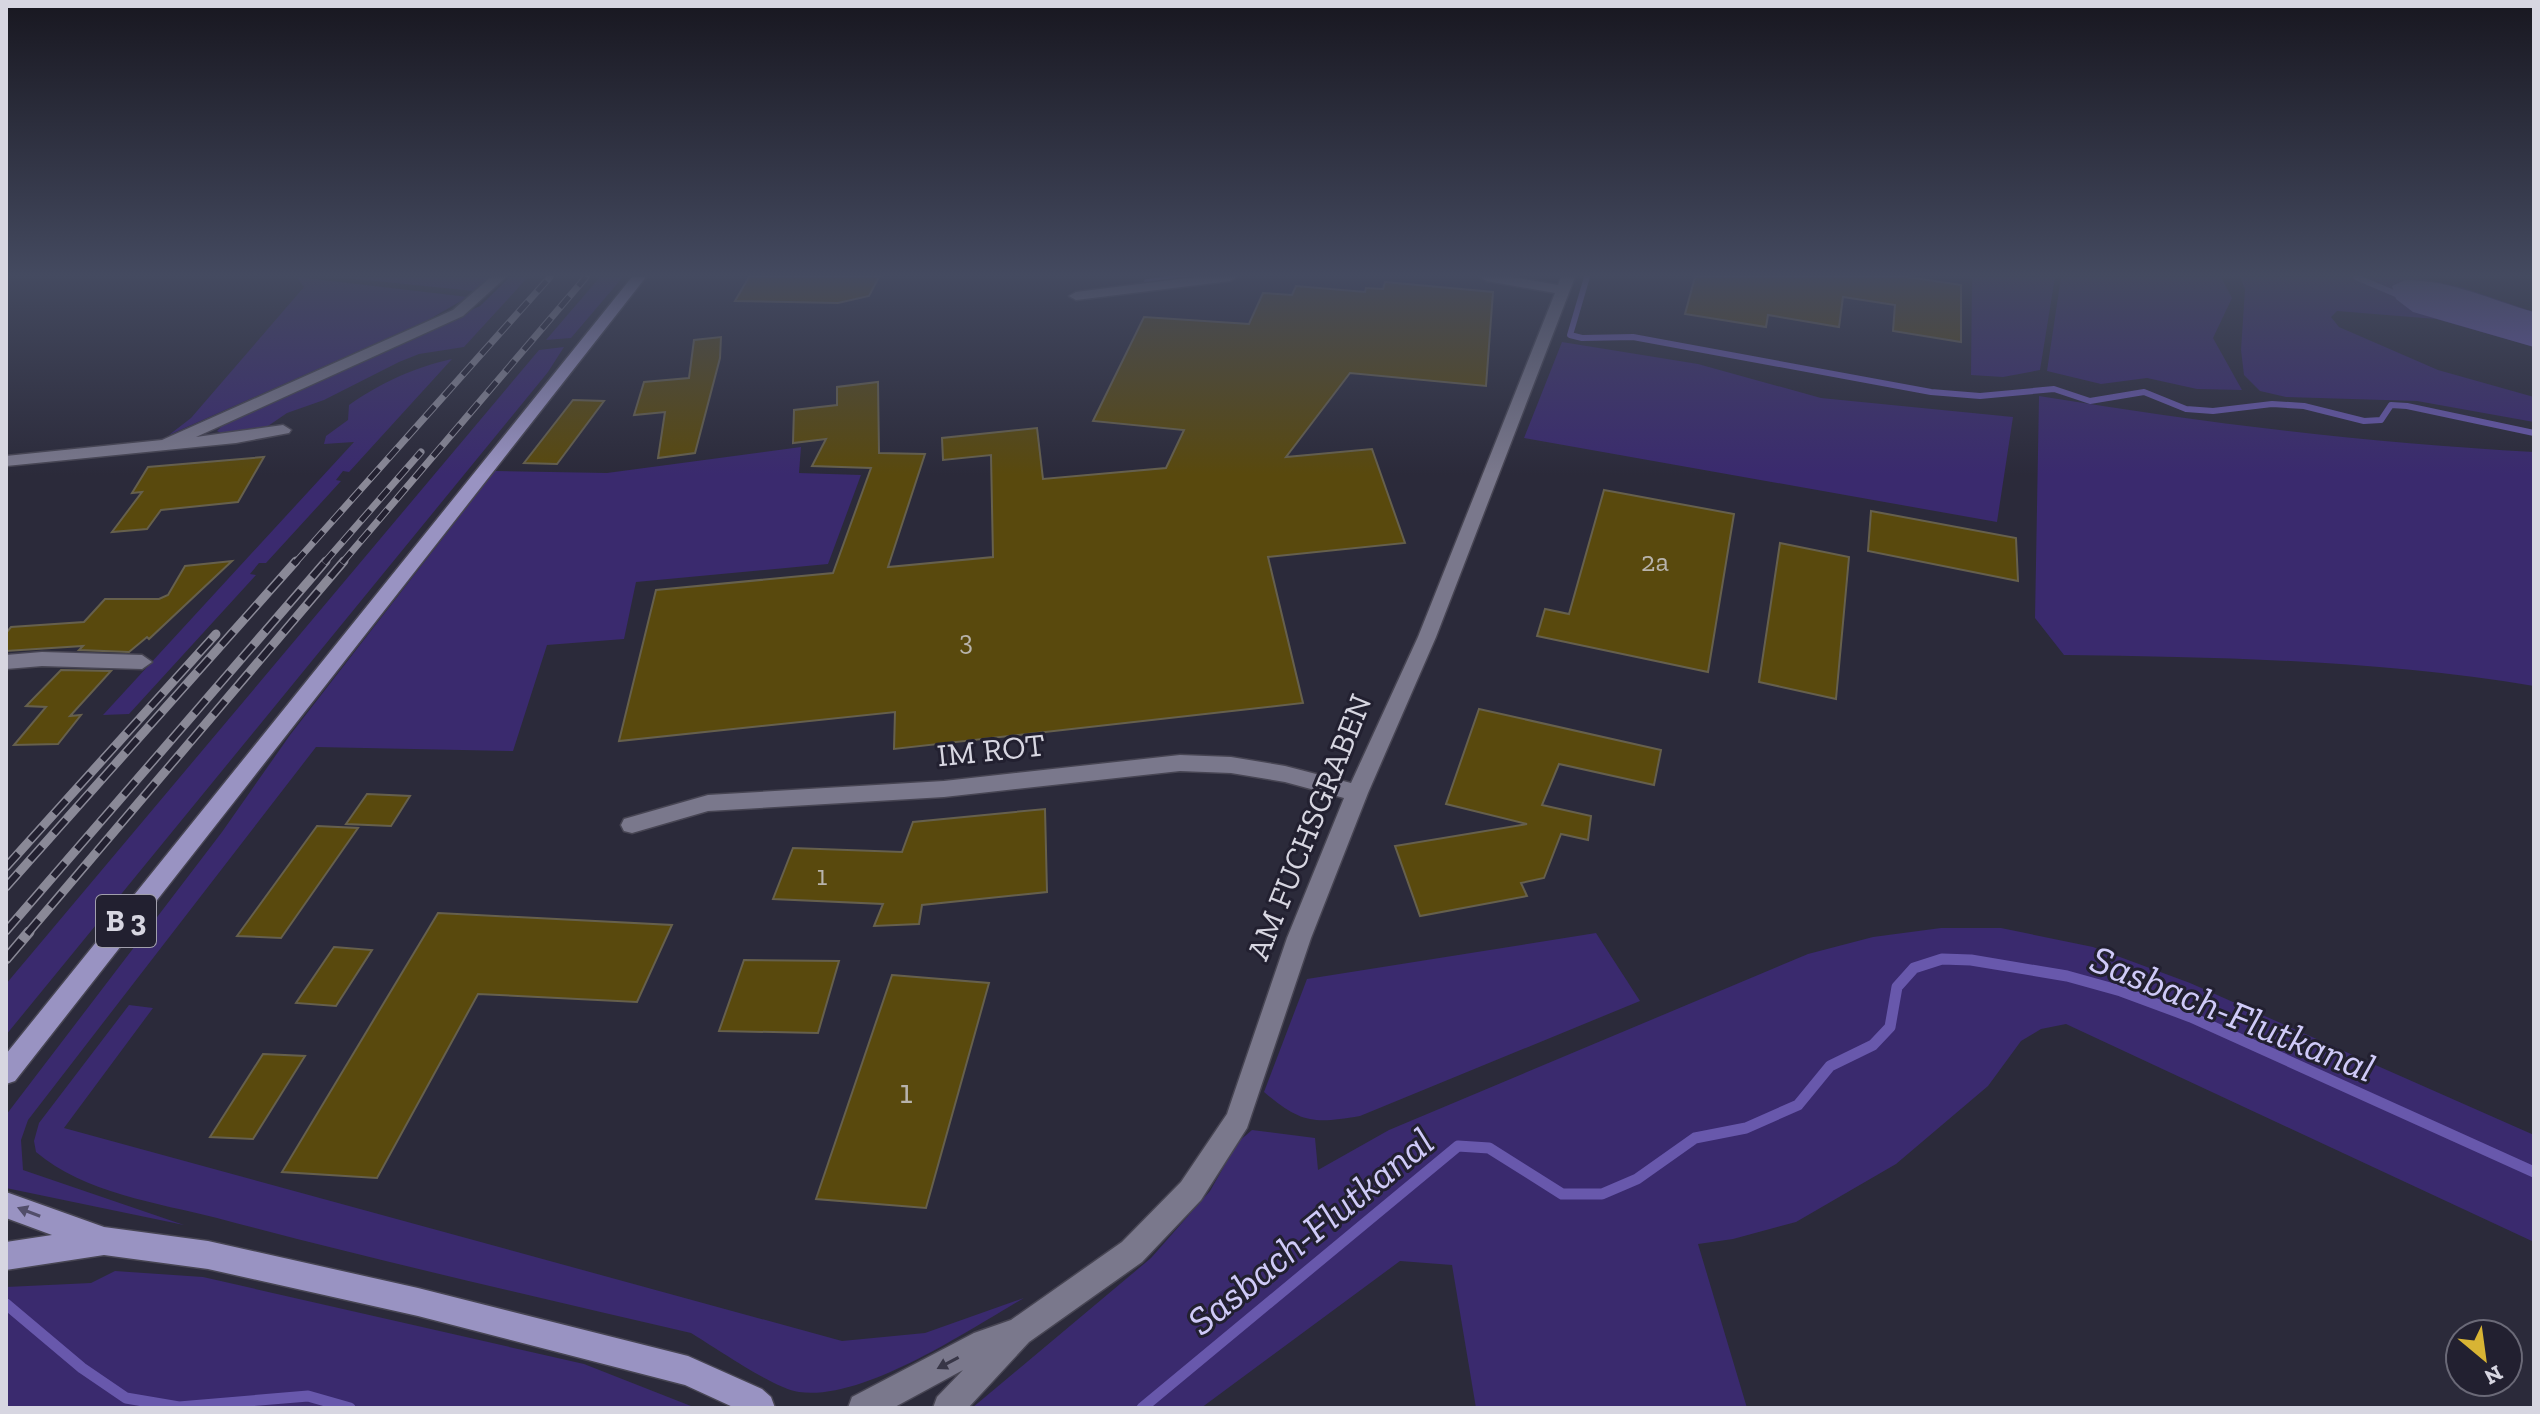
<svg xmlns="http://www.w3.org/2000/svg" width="2540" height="1414" font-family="'Zilla Slab',serif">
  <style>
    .green { fill: #3a2a6e }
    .water { fill: #6858ac }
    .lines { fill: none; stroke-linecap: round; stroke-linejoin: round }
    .stream-far1 { stroke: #6858ac; stroke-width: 6 }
    .stream { stroke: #6858ac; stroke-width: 11 }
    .building { fill: #59490d; stroke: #66604d; stroke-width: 2 }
    .minor-casing { stroke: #474553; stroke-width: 3 }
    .major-casing { stroke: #474553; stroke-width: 3 }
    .minor { fill: #7a788c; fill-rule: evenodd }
    .major { fill: #9993c2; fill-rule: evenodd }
    .rail-far2-casing { stroke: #8a8997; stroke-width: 7 }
    .rail-far1-casing { stroke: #8a8997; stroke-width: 9 }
    .rail-casing { stroke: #8a8997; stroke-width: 11 }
    .rail-far2 { stroke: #222030; stroke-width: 5; stroke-dasharray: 14; stroke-linecap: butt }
    .rail-far1 { stroke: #222030; stroke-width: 6; stroke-dasharray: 18; stroke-linecap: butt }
    .rail { stroke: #222030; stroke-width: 8; stroke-dasharray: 24; stroke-linecap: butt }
    .oneway { fill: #524e6a }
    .oneway2 { fill: #383647 }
    .labels { text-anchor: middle; stroke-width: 6; stroke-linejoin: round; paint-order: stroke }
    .number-label { font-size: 28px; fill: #b8b3ac }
    .shield { fill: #222030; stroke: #a19fac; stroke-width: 2 }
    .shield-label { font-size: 30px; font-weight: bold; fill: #d7d6e1 }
    .street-label { font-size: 32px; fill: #d7d6e1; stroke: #222030 }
    .near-number-label { font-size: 34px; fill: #b8b3ac }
    .near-water-label { font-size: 40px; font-style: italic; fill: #cfcaf8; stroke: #222030 }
  </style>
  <rect width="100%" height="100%" fill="#2b2a3a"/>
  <path class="green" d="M297,277L468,297L428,320L169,435L191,418L304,287Z
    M336,277H497L484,292Z
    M510,277H528L464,347L419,354L399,362L324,400L287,413L268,426L221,433L217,431L224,424L480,306Z
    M600,277H623L571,338L546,340Z
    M1972,277H2055L2040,370L2003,377L1971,375Z
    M2061,277H2221L2232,298L2213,338L2242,390L2197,389L2147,378L2101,384L2047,371Z
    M2240,277H2415L2464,288L2534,312V347L2436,319L2337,311L2331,317L2339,327L2438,370L2534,397V422L2417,401L2286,397L2260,391L2244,375L2241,350L2245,289Z
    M1562,342L1698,364L1821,398L2013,417L1997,522L1524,438Z
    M564,347L548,372L6,1035V984L539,350Z
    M452,359L349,472L343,471L336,480L341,481L266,563H259L250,574L256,575L129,714L103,715L354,442L324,444L326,436L348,420L349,405C382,382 413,368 452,359Z
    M2039,396C2203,423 2368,443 2534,452V686C2378,660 2221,657 2064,655L2035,618Z
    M801,447L799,473L861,475L828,564L636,582L624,639L547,645L513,751L316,747L28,1120L21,1140L23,1170L184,1225L6,1188V1115L222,832L290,735L495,471L607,473Z
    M1941,928H2001L2093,947L2190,983L2534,1135V1242L2066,1024L2041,1029L2021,1041L1988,1086L1896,1164L1796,1222L1733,1239L1698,1244L1747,1408H1476L1452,1265L1400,1261L1201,1408H972L1151,1258L1210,1191L1238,1142L1252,1130L1315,1138L1318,1170L1389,1130L1808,954L1873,937Z
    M1596,933L1640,1001L1360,1116C1313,1124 1301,1123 1264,1092L1307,979Z
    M129,1005L153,1008L64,1128L842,1341L925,1333L1024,1298C968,1330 864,1401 799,1392C773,1388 716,1348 691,1333C533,1296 374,1260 217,1218C158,1203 84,1193 36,1152L34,1141L39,1123Z
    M115,1271L203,1277L584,1364L696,1408H6V1287L91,1283Z"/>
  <path class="water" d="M2405,280C2452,280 2490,300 2534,312V347L2413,312L2396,299L2392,286Z"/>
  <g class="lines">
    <path class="stream-far1" d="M1587,277L1570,335L1582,338L1633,337L1931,392L1980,396L2054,389L2090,401L2144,392L2186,409L2213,411L2272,404L2304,406L2364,421L2381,420L2391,405L2407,406L2534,433
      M2356,277L2403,297
      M1147,282L1184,277"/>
    <path class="stream" d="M6,1304L82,1368L126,1398L179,1407L308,1396L350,1408
      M1142,1408L1458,1146L1489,1148L1562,1194H1602L1637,1179L1695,1138L1746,1128L1798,1105L1830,1066L1873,1045L1890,1027L1897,987L1914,968L1942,959L1971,960L2067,976L2121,991L2191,1017L2534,1172"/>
  </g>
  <path class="building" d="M749,277H879L869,296L838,303L735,301Z
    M1695,277H1908L1961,285V342L1893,331L1895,305L1843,297L1839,327L1768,315L1766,327L1685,314Z
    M1385,282L1493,292L1486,386L1350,373L1286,457L1372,449L1405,543L1268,557L1303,703L894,749L895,712L619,741L656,590L833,573L871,468L812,466L826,439L793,443L794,410L837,405V387L878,382L879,453L925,454L888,567L993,557L991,455L943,460L942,438L1037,428L1043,479L1166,468L1184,430L1093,421L1144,317L1249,324L1263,293L1292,295L1296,286L1365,292L1366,288L1383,289Z
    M721,337L720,358L695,453L658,458L665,412L634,415L644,382L689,378L694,340Z
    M573,400L604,401L557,464L524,463Z
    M264,457L238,502L161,510L147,529L112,532L142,492L132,493L148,467Z
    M1604,490L1734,514L1708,672L1537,636L1545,609L1569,614Z
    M1871,511L2016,538L2018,581L1868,551Z
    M1780,543L1849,557L1836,699L1759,682Z
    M232,561L149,639L147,637L129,652L79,650L83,646L6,651V633L11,627L84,622L105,599H159L168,595L185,566Z
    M61,670L111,671L70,716L81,715L58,744L14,745L46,707L26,706Z
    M1479,709L1661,750L1654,785L1559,764L1542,805L1591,816L1588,840L1561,834L1544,878L1521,883L1527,896L1420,916L1395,846L1527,824L1446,804Z
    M367,794L410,796L391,826L346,824Z
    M1045,809L1047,892L922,905L919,924L874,926L883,904L773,899L793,848L902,852L913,822Z
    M317,826L358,828L281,938L237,936Z
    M438,913L672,925L637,1002L478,994L377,1178L282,1172Z
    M334,947L372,950L336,1006L296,1003Z
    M744,960L839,961L818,1033L719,1031Z
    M892,975L989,983L926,1208L816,1199Z
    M263,1054L305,1056L253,1139L210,1137Z"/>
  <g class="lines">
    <g class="minor-casing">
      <path id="minor" d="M491,277H506L463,316L196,437L283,425L291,430L289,433L236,443L6,466V456L162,440L453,310Z
        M1195,277H1237L1230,281L1076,300L1069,296L1076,292Z
        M1480,277H1512L1558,285L1561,277H1575L1436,637L1368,793L1311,938L1247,1128L1201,1200L1142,1262L1029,1342L968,1408H933L937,1397L963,1370L893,1408H848L852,1397L974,1333L1011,1320L1122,1242L1181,1182L1227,1114L1287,938L1344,798L1285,782L1231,773L1180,771L944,797L708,811L632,833L624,831L621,825L624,819L708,795L944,781L1180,755L1231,757L1285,766L1351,783L1418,637L1555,293L1487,281Z
        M42,652L142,655L152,662L142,669L42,666L6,669V655Z"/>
    </g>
    <g class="major-casing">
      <path id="major" d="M632,277H646L15,1081L6,1084V1054Z
        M6,1192L104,1227L208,1241L418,1288L688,1356L762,1389L771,1397L775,1408H735L685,1385L418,1316L208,1269L104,1255L6,1270V1242L52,1235L6,1218Z"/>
    </g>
    <use href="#minor" class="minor"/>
    <use href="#major" class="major"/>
    <g class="rail-far2-casing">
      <path id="rail-far2" d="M295,563L550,277
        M324,563L421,452
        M342,563L586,277"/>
    </g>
    <g class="rail-far1-casing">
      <path id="rail-far1" d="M6,867L216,634
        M6,887L296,561
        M6,931L326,561
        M27,934L344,561"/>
    </g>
    <g class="rail-casing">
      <path id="rail" d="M6,959L29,932"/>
    </g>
    <use href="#rail-far2" class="rail-far2"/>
    <use href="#rail-far1" class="rail-far1"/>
    <use href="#rail" class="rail"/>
  </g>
  <defs><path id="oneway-solid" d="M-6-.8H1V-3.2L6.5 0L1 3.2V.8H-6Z" transform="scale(2)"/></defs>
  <use class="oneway" href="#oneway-solid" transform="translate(29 1212) rotate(-159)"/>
  <use class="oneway2" href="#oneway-solid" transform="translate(948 1363) rotate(152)"/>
  <linearGradient id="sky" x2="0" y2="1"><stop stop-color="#181720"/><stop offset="0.58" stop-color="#444a60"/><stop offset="1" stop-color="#444a60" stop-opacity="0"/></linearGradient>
  <rect width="2540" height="475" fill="url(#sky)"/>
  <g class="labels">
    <g class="number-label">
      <text x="1655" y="571">2a</text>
      <text x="966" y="650">3</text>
      <text x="822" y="885">1</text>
    </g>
    <rect class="shield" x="96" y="895" width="60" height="52" rx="6"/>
    <g class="shield-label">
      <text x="126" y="931">B 3</text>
    </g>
    <g class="street-label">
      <text transform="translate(991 750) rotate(-6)" y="11">IM ROT</text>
      <text transform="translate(1309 827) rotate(-68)" y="11">AM FUCHSGRABEN</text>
    </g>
    <g class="near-number-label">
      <text x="906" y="1103">1</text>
    </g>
    <g class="near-water-label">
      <text transform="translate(2233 1013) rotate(22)" y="14">Sasbach-Flutkanal</text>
      <text transform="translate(1310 1231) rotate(-39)" y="14">Sasbach-Flutkanal</text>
    </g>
  </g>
  <rect width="2540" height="1414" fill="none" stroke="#d7d6e1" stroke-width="16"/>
  <g transform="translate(2484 1358) rotate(151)"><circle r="38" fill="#222030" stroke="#6a6977" stroke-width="2"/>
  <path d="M0-6L14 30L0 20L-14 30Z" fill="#d8b434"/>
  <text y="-12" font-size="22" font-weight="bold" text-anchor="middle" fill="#d7d6e1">N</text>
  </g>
</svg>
